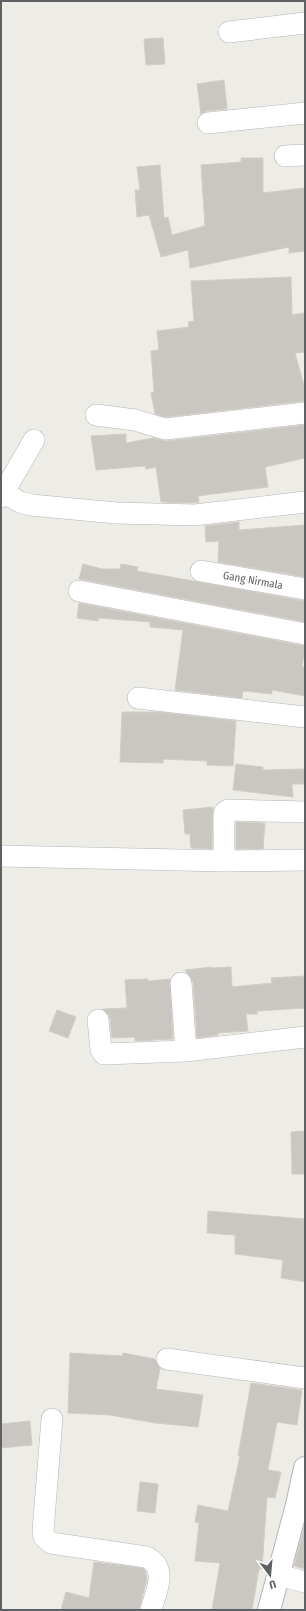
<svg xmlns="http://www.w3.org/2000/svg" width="306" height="1611" font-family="'Fira Sans Condensed',sans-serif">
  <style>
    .building { fill: #cac7c2; stroke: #d2cec5 }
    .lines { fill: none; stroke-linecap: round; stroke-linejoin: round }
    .street-casing { stroke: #b3b6b9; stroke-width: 22 }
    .secondary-casing { stroke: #b2b5b9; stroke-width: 24 }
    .street { stroke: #fff; stroke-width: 21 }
    .secondary { stroke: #fff; stroke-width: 22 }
    .labels { text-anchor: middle; stroke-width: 3.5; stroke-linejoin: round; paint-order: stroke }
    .street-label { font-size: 11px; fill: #5e6164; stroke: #fff }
  </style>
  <rect width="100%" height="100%" fill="#eeece6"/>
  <path class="building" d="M163,38L165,64L146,65L144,39Z
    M224,80L227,109L207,111L201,114L197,84Z
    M241,158H263V193L305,188V251L289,253V247L190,268L188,250L161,257L149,215L137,217L135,190H140L137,167L160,165L164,218L168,217L172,235L205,226L201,165L241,162Z
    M291,277L292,315L305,313V352L295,353L305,389V401L166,417L155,414L151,393L154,392L151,351L159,350L157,331L189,327L188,322L194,321L191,281Z
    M305,425V458L265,467L268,487L198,496L199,502L194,503L161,502L156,467L146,469L145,466L96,470L91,436L126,434V443L153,438L166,441Z
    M239,522V530L305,525V577L218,562L219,541L206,542L205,526Z
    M83,564L102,569H120L121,564L138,567L137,571L305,601V622L79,579Z
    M79,603L305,646L302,667H305V696L272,690V694L243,691L242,698L175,690L183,630L150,627V622L99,618L98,621L77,618Z
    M122,712H159L236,721L233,766L207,765V761L163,759V763L120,762Z
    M236,764L263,767V770L305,769V784H292L293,797L233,790Z
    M213,807L212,849L191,848L190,834H185L183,810Z
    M236,822L265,823L263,849H236Z
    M212,967V968L231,967L232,987L272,983L271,978L305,976V1008L257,1011V1014H246L248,1031L218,1033V1035L197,1038L193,982L185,970Z
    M148,979V981L170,979L173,1039L135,1041V1037L112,1038L110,1018L103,1009L127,1008L125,980Z
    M57,1010L76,1017L68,1038L49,1031Z
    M305,1131V1174H292L291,1132Z
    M208,1211L305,1219V1282L281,1278L283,1260L235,1254V1235L207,1233Z
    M70,1353L122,1356L123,1353L155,1359L160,1369L156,1389L203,1395L198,1427L155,1423L110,1415L68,1413Z
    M251,1383L302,1390L297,1425L277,1422L268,1470L281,1472L275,1498L267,1497L262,1569H259L252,1610H212L220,1563L195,1561L199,1523L195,1522L198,1505L228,1511L240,1456H238Z
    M30,1421L32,1445L1,1448V1424Z
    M140,1482L158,1484L155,1513L137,1511Z
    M305,1524V1569L294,1566Z
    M94,1562L142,1568L145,1570L147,1579L139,1610H61L66,1592L89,1598Z"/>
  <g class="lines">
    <g class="street-casing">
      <path id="street" d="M229,32L305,23
        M208,123L305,113
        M285,156L305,155
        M96,415L135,420L165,429L305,413
        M3,492L20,502L31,505L116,513L195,515L305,502
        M1,497L34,440
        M201,571L305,589
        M79,591L305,634
        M138,698L305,717
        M224,852V815L225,812L228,810L305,812
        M1,856L225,861L305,860
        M181,983L186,1051
        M98,1020L101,1050L104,1054L186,1051L305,1037
        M167,1359L305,1378
        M52,1419L43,1531L44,1537L51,1543L146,1557C169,1568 156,1591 151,1610
        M279,1575L305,1582"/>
    </g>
    <g class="secondary-casing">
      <path id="secondary" d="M269,1610L297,1505L305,1468"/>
    </g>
    <use href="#street" class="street"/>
    <use href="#secondary" class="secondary"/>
  </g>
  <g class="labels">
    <g class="street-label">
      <text transform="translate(253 580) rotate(10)" y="4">Gang Nirmala</text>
    </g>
  </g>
  <rect width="306" height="1611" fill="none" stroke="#5e6164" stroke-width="4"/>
  <g transform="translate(270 1575) rotate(164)" stroke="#ffffff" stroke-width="3" paint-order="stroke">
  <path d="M0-3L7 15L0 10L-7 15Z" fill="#5e6164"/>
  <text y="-6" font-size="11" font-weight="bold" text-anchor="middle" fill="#5e6164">U</text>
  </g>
</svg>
